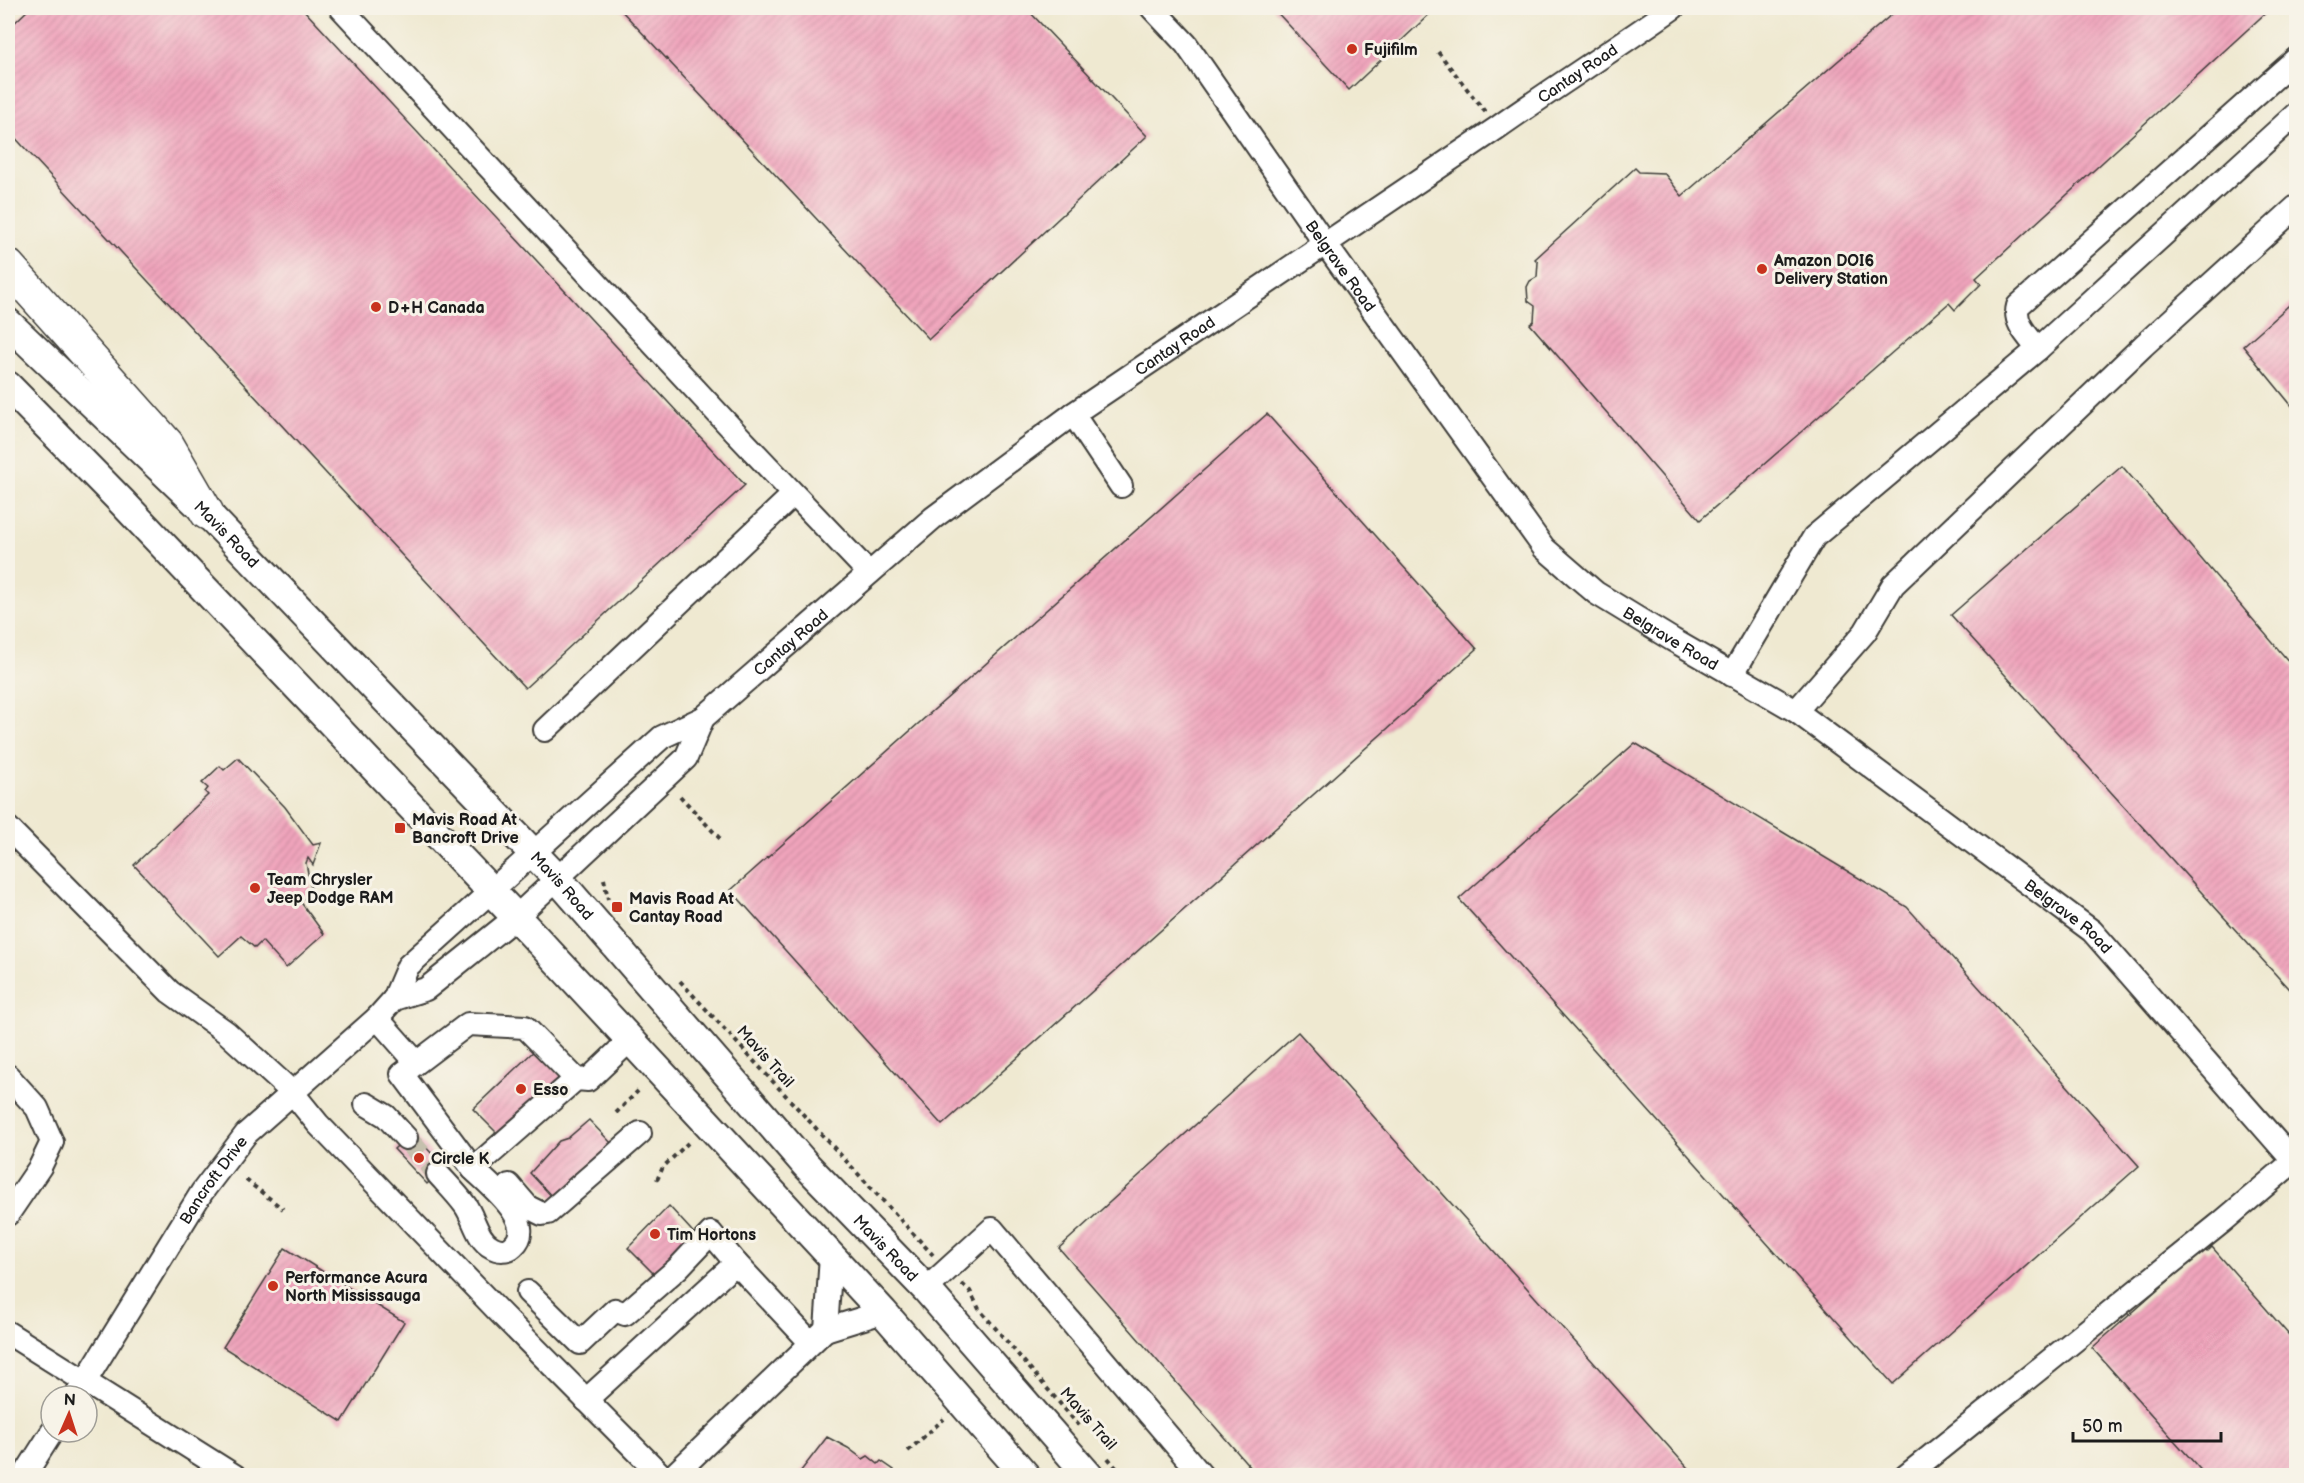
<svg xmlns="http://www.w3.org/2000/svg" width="2304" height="1483" font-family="'Balsamiq Sans',sans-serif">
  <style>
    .building { fill: url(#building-hatch) }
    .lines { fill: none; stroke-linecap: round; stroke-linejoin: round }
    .minor-tunnel { stroke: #c5c0ad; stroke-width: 22; stroke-dasharray: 22 11; stroke-linecap: butt }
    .minor-casing { stroke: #3c3b37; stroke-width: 26 }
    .major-casing { stroke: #3c3b37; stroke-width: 32 }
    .highway-casing { stroke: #3c3b37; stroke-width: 36 }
    .path { stroke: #3c3b37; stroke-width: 4; stroke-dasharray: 4.5 4.5; stroke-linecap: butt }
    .minor { stroke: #fff; stroke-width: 22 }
    .major { stroke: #fff; stroke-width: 28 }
    .highway { stroke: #fff; stroke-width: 33 }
    .poi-dot { fill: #c8321e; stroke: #f7f3e8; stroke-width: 2 }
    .labels { text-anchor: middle; stroke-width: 6; stroke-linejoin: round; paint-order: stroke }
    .poi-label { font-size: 16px; font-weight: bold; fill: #1c1c1c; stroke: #f7f3e8; text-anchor: start }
    .street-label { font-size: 16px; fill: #1c1c1c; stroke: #f7f3e8 }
  </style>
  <defs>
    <pattern id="building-hatch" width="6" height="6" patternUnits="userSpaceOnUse" patternTransform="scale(1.5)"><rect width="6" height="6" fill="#f0a4bc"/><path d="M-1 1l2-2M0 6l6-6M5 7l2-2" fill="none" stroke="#cd8da1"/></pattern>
  </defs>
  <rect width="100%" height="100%" fill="#f7f3e8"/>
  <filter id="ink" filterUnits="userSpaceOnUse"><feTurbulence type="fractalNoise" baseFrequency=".0167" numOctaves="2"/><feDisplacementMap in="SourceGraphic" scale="12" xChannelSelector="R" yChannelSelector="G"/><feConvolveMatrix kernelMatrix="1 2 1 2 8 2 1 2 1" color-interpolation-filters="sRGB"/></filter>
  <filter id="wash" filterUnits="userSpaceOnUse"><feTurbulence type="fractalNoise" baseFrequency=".008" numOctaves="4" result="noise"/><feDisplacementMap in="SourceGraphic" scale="24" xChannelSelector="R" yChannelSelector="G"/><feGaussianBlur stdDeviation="1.35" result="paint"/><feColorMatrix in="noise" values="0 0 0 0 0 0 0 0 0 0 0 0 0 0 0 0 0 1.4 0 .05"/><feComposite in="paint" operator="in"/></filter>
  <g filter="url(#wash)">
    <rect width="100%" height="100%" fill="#efe9d1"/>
    <g id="blocks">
      <path class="building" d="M30,8H302L745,485L525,688L8,130V29Z
        M619,8H1026L1147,136L929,339Z
        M1273,8H1436L1349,90Z
        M1899,8H2271L1976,278L1981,284L1955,310L1949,303L1700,520L1530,324L1534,321L1535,306L1528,301L1527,287L1530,281L1537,277L1538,262L1535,259L1635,168L1639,172L1664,173L1682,196Z
        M2296,299V411L2243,346Z
        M1267,414L1477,649L942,1125L731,890Z
        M2122,466L2296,670V997L1951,615Z
        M1635,743L1907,907L2139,1166L1893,1384L1459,899Z
        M238,758L285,807L313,845L321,843L313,865L308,858L306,863L312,894L300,901L324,934L286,968L262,941L255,948L241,936L219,956L134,865L208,795L205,792L208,788L202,783L220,766L224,770Z
        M1298,1032L1695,1476H1258L1059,1248Z
        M536,1049L564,1078L502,1138L473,1109Z
        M589,1120L614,1146L556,1201L530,1173L559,1141L568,1138Z
        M412,1132L444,1167L427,1184L394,1149Z
        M669,1206L701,1241L660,1280L628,1248Z
        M2212,1247L2296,1343V1476H2206L2092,1348L2200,1253L2203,1248L2207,1252Z
        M285,1248L404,1322L342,1422L223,1347Z
        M827,1437L848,1448L863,1459L868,1456L878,1464L881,1461L894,1470L889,1476H797Z"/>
    </g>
  </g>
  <g filter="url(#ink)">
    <use href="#blocks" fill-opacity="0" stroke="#3c3b37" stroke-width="1.5"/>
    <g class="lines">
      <path class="minor-tunnel" d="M406,1138L438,1174"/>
      <g class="minor-casing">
        <g id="minor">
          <path d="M341,8L735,432L869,573"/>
          <path id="s1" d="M1152,8L1186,44L1326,245L1544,548L1596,593L1673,640L1796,711L2092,931L2296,1164"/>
          <path d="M2038,349C2029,337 2013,323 2018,306L2296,59"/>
          <path d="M1073,414L1121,486"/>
          <path d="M1732,675L1814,537L2038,349L2296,114"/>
          <path d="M1796,711L1865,632L1893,585L2143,346L2296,207"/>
          <path d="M545,730L793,495"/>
          <path d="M8,828L170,992L226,1032L292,1092L318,1124L503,1316L662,1476"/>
          <path d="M394,999L426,989L516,917L686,758L703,718"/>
          <path d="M377,1018L416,1062"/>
          <path d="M8,1076L37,1108L52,1142L40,1167L8,1214"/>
          <path d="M576,1079L525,1027L468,1024L402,1074L473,1169L576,1079L588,1080L630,1040"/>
          <path d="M366,1104L386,1116L406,1138"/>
          <path d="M438,1174C447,1184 457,1194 465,1205C474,1217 477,1240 492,1247C498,1251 508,1251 513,1246C539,1223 488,1184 473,1169"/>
          <path d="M509,1185L528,1207L542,1214L548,1213L640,1133"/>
          <path d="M926,1289L992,1229L1202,1476"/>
          <path d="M528,1292L580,1343L615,1310L625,1314L678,1268L711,1233L736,1263"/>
          <path d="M826,1330L831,1256"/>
          <path d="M8,1333L235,1476"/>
          <path id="s2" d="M76,1396L202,1192L246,1134L377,1018L394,999L408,966L662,737L703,718L933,518L1073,414L1497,128C1555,87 1615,49 1673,8"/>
          <path d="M586,1400L736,1263L811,1343"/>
          <path d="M24,1476L52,1432"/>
          <path d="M673,1476L825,1330L883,1312"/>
          <path d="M1906,1476L2222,1222L2294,1161"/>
        </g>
      </g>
      <g class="major-casing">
        <g id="major">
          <path id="s3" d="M8,323L207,513L556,877L806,1165L926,1289L1089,1476"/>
          <path d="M8,386L122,502L533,935L883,1312L1026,1476"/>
        </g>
      </g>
      <g class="highway-casing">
        <path id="highway" d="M8,266L167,444L207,513"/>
      </g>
      <path class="path" d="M1438,52L1486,113
        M680,796L723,842
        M604,879L608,899
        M680,981L933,1255
        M616,1113L638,1091
        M246,1180L283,1209
        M657,1180L663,1167L688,1143
        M962,1284L970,1291L979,1309L1081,1428
        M908,1451L944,1419
        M1108,1458L1123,1476"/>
      <use href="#minor" class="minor"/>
      <use href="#major" class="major"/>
      <use href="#highway" class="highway"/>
    </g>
  </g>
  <g class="poi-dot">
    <circle cx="1352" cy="49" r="6"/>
    <circle cx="1762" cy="269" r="6"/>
    <circle cx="376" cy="307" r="6"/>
    <rect x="394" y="822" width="12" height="12" rx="3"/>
    <circle cx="255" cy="888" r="6"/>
    <rect x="611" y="901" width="12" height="12" rx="3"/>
    <circle cx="521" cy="1089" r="6"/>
    <circle cx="419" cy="1158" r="6"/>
    <circle cx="655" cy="1234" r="6"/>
    <circle cx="273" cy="1286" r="6"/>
  </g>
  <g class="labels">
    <g class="poi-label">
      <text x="1364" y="55">Fujifilm</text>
      <text x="1774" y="266">Amazon DOI6<tspan x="1774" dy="18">Delivery Station</tspan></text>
      <text x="388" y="313">D+H Canada</text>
      <text x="412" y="825">Mavis Road At<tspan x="412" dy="18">Bancroft Drive</tspan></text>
      <text x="267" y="885">Team Chrysler<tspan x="267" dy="18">Jeep Dodge RAM</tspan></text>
      <text x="629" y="904">Mavis Road At<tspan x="629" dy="18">Cantay Road</tspan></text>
      <text x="533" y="1095">Esso</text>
      <text x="431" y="1164">Circle K</text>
      <text x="667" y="1240">Tim Hortons</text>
      <text x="285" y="1283">Performance Acura<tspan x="285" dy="18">North Mississauga</tspan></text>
    </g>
    <g class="street-label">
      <text dy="6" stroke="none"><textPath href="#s2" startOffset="2024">Cantay Road</textPath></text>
      <text dy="6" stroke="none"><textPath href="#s1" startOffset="320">Belgrave Road</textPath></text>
      <text dy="6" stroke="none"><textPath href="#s2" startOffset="1538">Cantay Road</textPath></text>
      <text dy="6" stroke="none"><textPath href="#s3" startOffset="304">Mavis Road</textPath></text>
      <text dy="6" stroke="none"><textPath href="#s1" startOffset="824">Belgrave Road</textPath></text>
      <text dy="6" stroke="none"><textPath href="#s2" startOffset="1052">Cantay Road</textPath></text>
      <text dy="6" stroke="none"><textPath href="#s3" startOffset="790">Mavis Road</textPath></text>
      <text dy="6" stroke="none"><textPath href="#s1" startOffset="1310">Belgrave Road</textPath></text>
      <text transform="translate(766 1056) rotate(48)" y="6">Mavis Trail</text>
      <text dy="6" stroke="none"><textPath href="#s2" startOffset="256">Bancroft Drive</textPath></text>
      <text dy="6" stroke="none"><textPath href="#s3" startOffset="1276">Mavis Road</textPath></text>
      <text transform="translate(1089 1418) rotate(49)" y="6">Mavis Trail</text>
    </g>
  </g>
  <rect width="2304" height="1483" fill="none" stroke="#f7f3e8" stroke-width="30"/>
  <g transform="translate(69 1414) rotate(3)"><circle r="28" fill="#f7f3e8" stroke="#9f9d96" stroke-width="1.5"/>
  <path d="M0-4.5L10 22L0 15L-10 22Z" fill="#c8321e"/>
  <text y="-9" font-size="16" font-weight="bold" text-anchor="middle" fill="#1c1c1c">N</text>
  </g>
  <path d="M2073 1432v9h148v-9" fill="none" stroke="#1c1c1c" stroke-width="3"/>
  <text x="2082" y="1432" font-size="18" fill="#1c1c1c" stroke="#f7f3e8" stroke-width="4.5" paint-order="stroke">50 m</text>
</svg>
